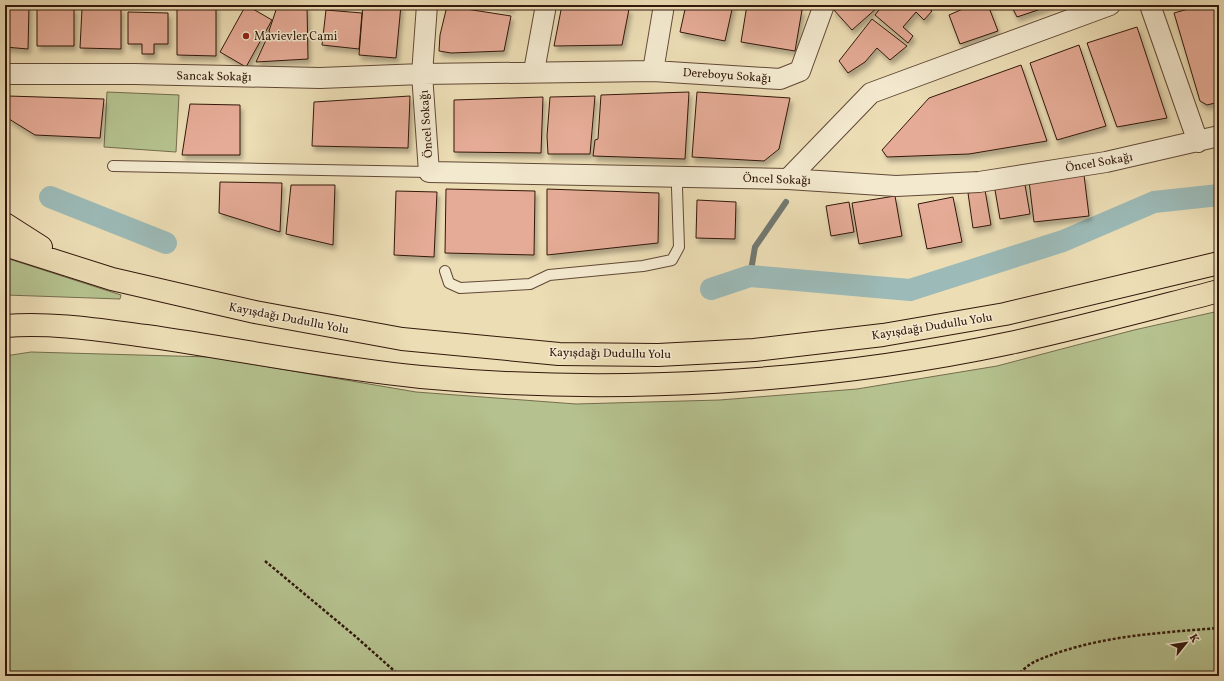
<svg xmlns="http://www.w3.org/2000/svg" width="1224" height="681" font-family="Vollkorn,serif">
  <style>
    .green { fill: #b5c28f; stroke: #746d4d }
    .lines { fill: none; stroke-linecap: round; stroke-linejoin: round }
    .stream { stroke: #727972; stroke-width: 6 }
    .canal { stroke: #9cbab7; stroke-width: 22 }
    .building { fill: #e5ab96; stroke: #33180b; filter: url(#shadow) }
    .service-casing { stroke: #614936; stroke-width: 12 }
    .minor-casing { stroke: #614936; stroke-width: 22 }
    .primary-casing { stroke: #33180b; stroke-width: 24 }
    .path { stroke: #33180b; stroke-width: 2.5; stroke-dasharray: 3 2; stroke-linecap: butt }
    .service { stroke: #f3e9cf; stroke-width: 10 }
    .minor { stroke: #f3e9cf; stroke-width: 20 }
    .primary { stroke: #ecddb5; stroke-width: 22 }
    .poi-dot { fill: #8f2418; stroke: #f3e9cf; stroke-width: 1.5 }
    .labels { text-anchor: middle; stroke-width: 3; stroke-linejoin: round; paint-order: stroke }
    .poi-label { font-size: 12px; fill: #33180b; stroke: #f3e9cf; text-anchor: start }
    .street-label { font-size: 12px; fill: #33180b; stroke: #f3e9cf }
  </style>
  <defs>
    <filter id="shadow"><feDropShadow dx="2.5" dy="4.5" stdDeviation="2" flood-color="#0004"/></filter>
  </defs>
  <rect width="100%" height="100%" fill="#ecddb5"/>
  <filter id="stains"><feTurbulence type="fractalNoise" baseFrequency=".005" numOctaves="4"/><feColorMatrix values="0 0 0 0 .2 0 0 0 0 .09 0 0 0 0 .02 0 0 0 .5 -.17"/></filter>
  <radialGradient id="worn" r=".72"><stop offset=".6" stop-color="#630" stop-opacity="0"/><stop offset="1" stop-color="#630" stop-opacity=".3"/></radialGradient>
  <path class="green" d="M107,92L179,95L176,152L104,147Z
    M6,258L121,295L120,299L6,295Z
    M1219,311V676H5V356L31,352L210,357L416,392L576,404L720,400L857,389L997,366L1134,330Z"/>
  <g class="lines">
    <path class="stream" d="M750,276L755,247L786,202"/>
    <path class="canal" d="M50,197L166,243
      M711,289L750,276L910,290L1063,241L1154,202L1219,195"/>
  </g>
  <path class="building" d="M5,5H29L28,49L5,47Z
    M246,5L272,20L246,67L220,52Z
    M363,5H401L396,58L359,55Z
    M493,5H512L511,9Z
    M562,5H609L629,9L622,45L554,46Z
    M686,5H733L725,41L680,32Z
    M747,5H774L802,10L795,51L741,42Z
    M837,5H876L878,7L852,30L833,9Z
    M883,5H924L932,11L924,20L916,12L903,27L913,36L908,43L875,15Z
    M972,5H988L998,31L960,44L949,15Z
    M1011,5H1053L1017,17Z
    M1202,5H1219V102L1207,105L1200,101L1174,13Z
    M177,6H216V56L177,55Z
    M307,6L308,59L256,62L266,40L272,36L269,31L277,7Z
    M447,6L511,16L504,51L451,53L439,51L440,35Z
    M37,8H74V46H37Z
    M121,8V49L80,48L82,9Z
    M326,10L362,13L359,49L322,45Z
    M128,12L168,13V44H154V54H142V44H128Z
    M872,19L907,46L890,60L877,48L865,62L848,73L839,61Z
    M1137,27L1167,118L1117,127L1087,43Z
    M1079,45L1106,126L1057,140L1030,63Z
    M1021,65L1047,141L969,154L887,157L882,150L929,98Z
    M689,92L685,159L593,156L595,140L598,139L601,95Z
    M697,92L790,98L779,149L764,161L692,157Z
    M8,96L104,99L100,138L35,135L9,119Z
    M410,96L408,148L312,146L314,102Z
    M595,96L590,154H548L547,136L550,97Z
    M543,97L541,153L454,152V100Z
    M190,104L240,105V155H182Z
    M1084,175L1089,216L1034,222L1029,181Z
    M1024,179L1030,214L1000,219L994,184Z
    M220,182L282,183L280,232L219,213Z
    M291,185H335L333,245L286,234Z
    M446,189L535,191L534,255L445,253Z
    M547,189L659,193L658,243L547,255Z
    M985,190L991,225L973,228L968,193Z
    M396,191L437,192L434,257L394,255Z
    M895,196L902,236L859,244L852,203Z
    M953,197L962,242L927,249L918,204Z
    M697,200L736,202L735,239L696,238Z
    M849,202L854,232L831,236L826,206Z"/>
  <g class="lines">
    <g class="service-casing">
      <path id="service" d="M113,166L429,172
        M445,271L449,283L460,288L530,284L549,275L643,266L672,260L679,247L677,188L679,177"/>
    </g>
    <g class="minor-casing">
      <path id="minor" d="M427,5L422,74L429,172L788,179L896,186L979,182L1106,162L1219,136
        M1150,5L1198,142
        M534,71L546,5
        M653,71L780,79L800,71L824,5
        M5,74H134L320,78L422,74L653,71L664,5
        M788,179L871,93L1110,5"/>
    </g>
    <g class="primary-casing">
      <path id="primary" d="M5,224L41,247
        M5,245L112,279L255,312L402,339L559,354L658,355L754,350L883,335L1005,314L1219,263
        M5,326C52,322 100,330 146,336C238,349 329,368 421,377C612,395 822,383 1010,343C1080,328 1149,309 1219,291"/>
    </g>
    <path class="path" d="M265,561L355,636L400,676
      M1016,676C1022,671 1029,664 1036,661C1094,636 1157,633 1219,628"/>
    <use href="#service" class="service"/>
    <use href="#minor" class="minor"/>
    <use href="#primary" class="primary"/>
  </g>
  <circle class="poi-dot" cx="246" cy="36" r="4"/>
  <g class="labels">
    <g class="poi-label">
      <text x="254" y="40">Mavievler Cami</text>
    </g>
    <g class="street-label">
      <text transform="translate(727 75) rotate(4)" y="4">Dereboyu Sokağı</text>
      <text transform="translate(214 76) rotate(1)" y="4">Sancak Sokağı</text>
      <text transform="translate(426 124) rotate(-94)" y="4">Öncel Sokağı</text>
      <text transform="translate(1099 162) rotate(-10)" y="4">Öncel Sokağı</text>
      <text transform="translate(777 179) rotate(2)" y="4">Öncel Sokağı</text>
      <text transform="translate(289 318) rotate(11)" y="4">Kayışdağı Dudullu Yolu</text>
      <text transform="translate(932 326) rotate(-9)" y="4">Kayışdağı Dudullu Yolu</text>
      <text transform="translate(610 353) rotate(1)" y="4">Kayışdağı Dudullu Yolu</text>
    </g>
  </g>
  <rect width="1224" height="681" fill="none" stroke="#ecddb5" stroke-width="20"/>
  <rect x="6" y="6" width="1212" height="669" fill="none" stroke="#33180b" stroke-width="2"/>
  <rect x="10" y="10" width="1204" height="661" fill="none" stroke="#33180b"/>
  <g transform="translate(1186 643) rotate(60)" stroke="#f3e9cf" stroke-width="3" paint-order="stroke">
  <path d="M0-3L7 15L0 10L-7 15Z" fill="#33180b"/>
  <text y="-6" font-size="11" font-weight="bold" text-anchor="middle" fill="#33180b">K</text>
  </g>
  <rect width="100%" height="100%" filter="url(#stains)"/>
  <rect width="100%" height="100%" fill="url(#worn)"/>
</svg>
